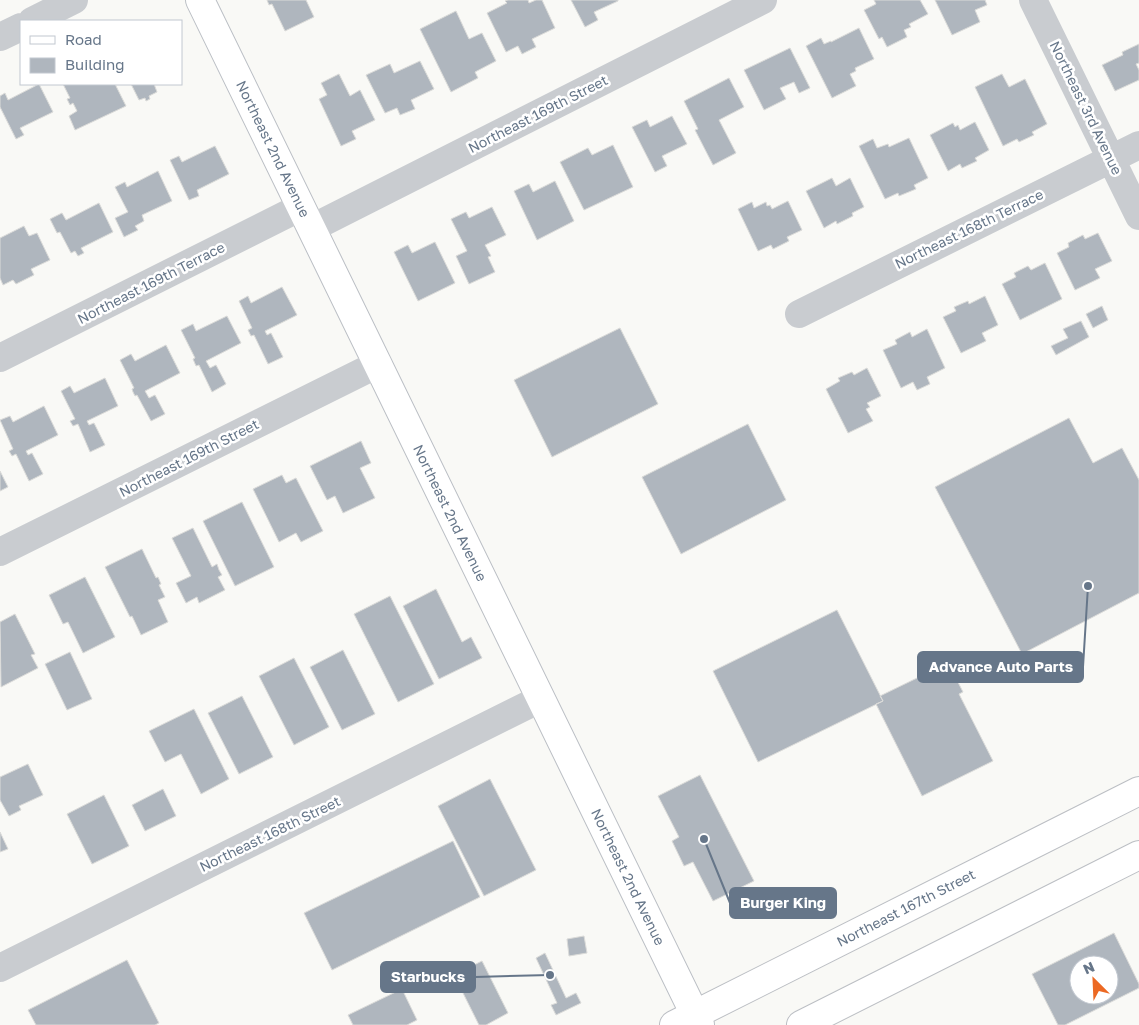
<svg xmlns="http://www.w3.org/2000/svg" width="1139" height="1025" font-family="'Golos Text',sans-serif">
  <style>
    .building { fill: #afb6be; stroke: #dbdbd9; fill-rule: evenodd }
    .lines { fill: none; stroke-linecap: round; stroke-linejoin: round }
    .secondary-casing { stroke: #bbbfc5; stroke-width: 30 }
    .primary-casing { stroke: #bcbfc4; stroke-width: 30 }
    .street { stroke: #c9ccd0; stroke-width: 28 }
    .secondary { stroke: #fff; stroke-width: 28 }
    .primary { stroke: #fff; stroke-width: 28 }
    .labels { text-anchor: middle; stroke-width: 5; stroke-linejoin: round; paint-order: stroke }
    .street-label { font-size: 14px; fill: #667689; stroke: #fff }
    .leader { fill: none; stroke: #667689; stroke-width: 2 }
    .callout-dot { fill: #667689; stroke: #fff; stroke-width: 2 }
    .callout { fill: #667689; stroke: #667689; stroke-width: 2 }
    .callout-label { font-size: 15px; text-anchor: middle; font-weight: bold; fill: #fff }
  </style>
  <rect width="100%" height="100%" fill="#f9f9f6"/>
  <path class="building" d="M267,0H306L314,17L285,31L272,4L269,5Z
    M508,0H528L529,3L536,0H542L555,28L532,39L536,47L522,54L518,46L506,52L487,13L507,3L505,1Z
    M571,0H618V1L594,12L598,20L585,27Z
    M874,0H920L928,14L909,24L911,27L904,30L907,37L887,47L882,37L879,39L864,10L876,4Z
    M935,0H985L987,5L975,10L980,22L952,35Z
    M456,11L469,39L482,33L496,61L475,72L478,78L451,92L420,29Z
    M859,28L874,59L855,68L856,71L850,74L856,86L832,98L806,46L821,38L824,44L831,41V42Z
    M1139,44V63L1136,64L1139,70V80L1115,91L1102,65L1123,55L1122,52Z
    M790,48L810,88L799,93L794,82L780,88L786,99L764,110L744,70Z
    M420,61L434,89L411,100L415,109L400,115L397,108L385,113L366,75L390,64L394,73Z
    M339,74L350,96L360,90L375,120L352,131L356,139L341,146L319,99L327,95L321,83Z
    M1002,74L1009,87L1025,79L1047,124L1032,132L1034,135L1019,142L1017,139L1003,146L975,87Z
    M729,78L744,107L719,120L736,153L713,165L695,130L698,129L684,101Z
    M39,84L53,112L20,128L24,135L16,139L0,107V96L5,93L8,100Z
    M63,84H115L126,106L75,130L69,116L77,111L73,103L70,105L67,99L70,98Z
    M131,84H154L157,92L149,96L150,99L146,101L145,98L139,100Z
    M672,116L687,144L662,156L667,166L655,172L632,127L647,120L650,127Z
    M975,122L989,150L975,158L977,161L962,168L960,164L948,171L930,135L953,123L955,127L958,125L960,130Z
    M909,138L928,178L914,185L916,189L899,196L898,193L885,199L859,146L873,139L877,148L888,144L889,147Z
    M613,145L633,187L584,210L560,162L588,148L592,155Z
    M215,146L229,174L197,190L199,196L189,200L170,160L179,156L182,162Z
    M158,171L172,201L142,215L144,221L135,226L138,230L124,237L115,218L128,212L115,187L125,182L127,187Z
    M832,178L836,186L850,178L864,207L852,213L853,216L837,224L836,221L824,228L806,191Z
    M555,181L574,221L537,240L514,191L529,184L533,192Z
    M788,201L802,230L787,237L789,241L773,249L771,245L758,251L738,209L752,202L754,208L766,202L767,206L770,205L772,209Z
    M99,203L113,232L81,248L84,253L78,256L75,251L71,253L60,232L57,233L50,219L62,213L66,220Z
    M492,207L506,235L485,245L491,256L488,257L495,272L469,284L456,256L467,251L451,219L466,212L469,218Z
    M24,226L29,236L37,233L50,260L31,269L34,275L16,284L13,280L3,285L0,278V238Z
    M1098,233L1112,261L1095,269L1100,278L1075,290L1057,253L1069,247L1068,243L1083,235L1085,239Z
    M435,242L455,283L418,301L394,252L408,245L412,253Z
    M1045,263L1062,299L1020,320L1002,284L1016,277L1014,273L1028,266L1031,270Z
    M282,287L297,315L265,331L267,335L271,333L283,357L268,364L254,335L251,336L248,330L252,328L239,301L248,296L251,303Z
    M985,296L998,325L982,333L986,341L961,353L943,317L956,311L954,307L968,301L969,304Z
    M1102,306L1108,320L1093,328L1086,314Z
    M227,316L241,343L206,361L210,368L216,365L226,384L212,392L199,365L196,366L193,359L195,358L181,330L193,324L196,331Z
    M1081,321L1089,337L1056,355L1051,346L1068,338L1063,329Z
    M620,328L658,404L552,457L514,380Z
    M927,329L945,368L927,377L930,384L917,390L913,382L901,388L883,350L897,344L895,340L910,332L912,337Z
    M166,345L180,373L145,391L149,398L155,395L165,414L151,421L137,395L135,396L133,392L132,389L134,388L120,360L131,354L135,361Z
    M867,368L881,396L867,403L870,407L866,409L873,421L848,433L826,389L840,381L838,378L852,372L854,375Z
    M105,378L118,406L87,421L89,425L94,423L105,445L90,452L78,424L73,426L70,421L75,419L61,391L70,386L74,393Z
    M44,406L58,435L26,451L28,455L32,453L43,474L29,481L16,454L12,456L9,451L13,449L0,420L10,416L13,422Z
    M1069,418L1093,463L1122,448L1139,480V593L1022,654L935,487Z
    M748,424L786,500L681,554L642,477Z
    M361,441L371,463L360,468L375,498L343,513L335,496L327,500L310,466Z
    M0,471L8,487L0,491Z
    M282,475L286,483L296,478L323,531L301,542L296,533L279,542L253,489Z
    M242,502L274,567L235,586L203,521Z
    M193,528L212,567L217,564L219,570L222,575L218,577L225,590L199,603L197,597L186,603L176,583L191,576L172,538Z
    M142,549L156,578L158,577L161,584L159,585L165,597L158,600L168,622L141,635L132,616L130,617L105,567Z
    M85,577L115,637L83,653L68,622L63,624L49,595Z
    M436,589L462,642L471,637L482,658L439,679L403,606Z
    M390,596L434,684L398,702L354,614Z
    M837,610L883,701L758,762L713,671Z
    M15,614L35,654L31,655L38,668L1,687L0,622Z
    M343,650L375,714L342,730L310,667Z
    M70,652L92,699L67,710L45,664Z
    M294,658L329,727L294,745L259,676Z
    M948,663L963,692L959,694L993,761L922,796L876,704L883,701L880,696Z
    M242,696L273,757L239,774L208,713Z
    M194,709L229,779L201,794L181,754L165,762L149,731Z
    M28,764L43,795L19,806L21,810L9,816L0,800V777Z
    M700,775L754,881L713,901L693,862L684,866L672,841L679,837L658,796Z
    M490,779L536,870L484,896L438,806Z
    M163,789L176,816L145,831L132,805Z
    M104,795L129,846L92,864L67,814Z
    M0,832L8,849L0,852Z
    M453,841L480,897L332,970L304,913Z
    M1114,933L1139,984V988L1065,1025H1058L1032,974ZM1079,965H1109V995H1079Z
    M584,936L587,953L569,956L567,939Z
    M545,953L566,998L576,993L581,1003L556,1015L551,1005L557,1003L536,958Z
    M127,960L159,1023L155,1025H36L28,1010Z
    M482,961L508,1013L486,1025H479L454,975Z
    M402,989L417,1020L407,1025H353L348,1015Z"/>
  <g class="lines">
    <g class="secondary-casing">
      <path id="secondary" d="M200,0L700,1025"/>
    </g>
    <g class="primary-casing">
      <path id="primary" d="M674,1025L1139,791
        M801,1025L1139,855"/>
    </g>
    <path class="street" d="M1033,0L1139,216
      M32,21L74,0
      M0,37L21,27
      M312,228L763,0
      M799,314L1139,145
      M0,358L301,207
      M0,552L378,364
      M0,968L540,699"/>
    <use href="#secondary" class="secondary"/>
    <use href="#primary" class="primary"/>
  </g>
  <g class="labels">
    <g class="street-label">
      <text transform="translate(1086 108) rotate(64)" y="5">Northeast 3rd Avenue</text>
      <text transform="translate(538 114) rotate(-27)" y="5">Northeast 169th Street</text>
      <text transform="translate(273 149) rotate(64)" y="5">Northeast 2nd Avenue</text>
      <text transform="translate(969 229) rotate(-26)" y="5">Northeast 168th Terrace</text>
      <text transform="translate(151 283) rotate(-27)" y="5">Northeast 169th Terrace</text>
      <text transform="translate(189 458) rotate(-27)" y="5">Northeast 169th Street</text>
      <text transform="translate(450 513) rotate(64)" y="5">Northeast 2nd Avenue</text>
      <text transform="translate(270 834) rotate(-26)" y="5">Northeast 168th Street</text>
      <text transform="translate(628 877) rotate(64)" y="5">Northeast 2nd Avenue</text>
      <text transform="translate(906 908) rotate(-27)" y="5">Northeast 167th Street</text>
    </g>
  </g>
  <path class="leader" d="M1088 586L1083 667M704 839L730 903M550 975L475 977"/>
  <g class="callout-dot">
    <circle cx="1088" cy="586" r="5"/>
    <circle cx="704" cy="839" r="5"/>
    <circle cx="550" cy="975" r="5"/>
  </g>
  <g class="callout">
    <rect x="918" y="652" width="165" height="30" rx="5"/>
    <rect x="730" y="888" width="106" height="30" rx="5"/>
    <rect x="381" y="962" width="94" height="30" rx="5"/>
  </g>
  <g class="callout-label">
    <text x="1001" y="672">Advance Auto Parts</text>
    <text x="783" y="908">Burger King</text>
    <text x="428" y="982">Starbucks</text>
  </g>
  <rect x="20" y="20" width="162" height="65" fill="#ffffff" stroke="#c2c8d0"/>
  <rect x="30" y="36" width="25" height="8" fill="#ffffff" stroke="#c2c8d0"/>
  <text x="65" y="45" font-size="15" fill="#667689">Road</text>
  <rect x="30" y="58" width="25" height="15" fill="#afb6be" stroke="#c2c8d0"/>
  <text x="65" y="70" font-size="15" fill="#667689">Building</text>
  <g transform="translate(1094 980) rotate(336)"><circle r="24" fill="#ffffff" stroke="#c2c8d0"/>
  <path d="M0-4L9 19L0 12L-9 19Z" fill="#ec6923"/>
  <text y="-8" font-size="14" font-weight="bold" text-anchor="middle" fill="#667689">N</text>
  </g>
</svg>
